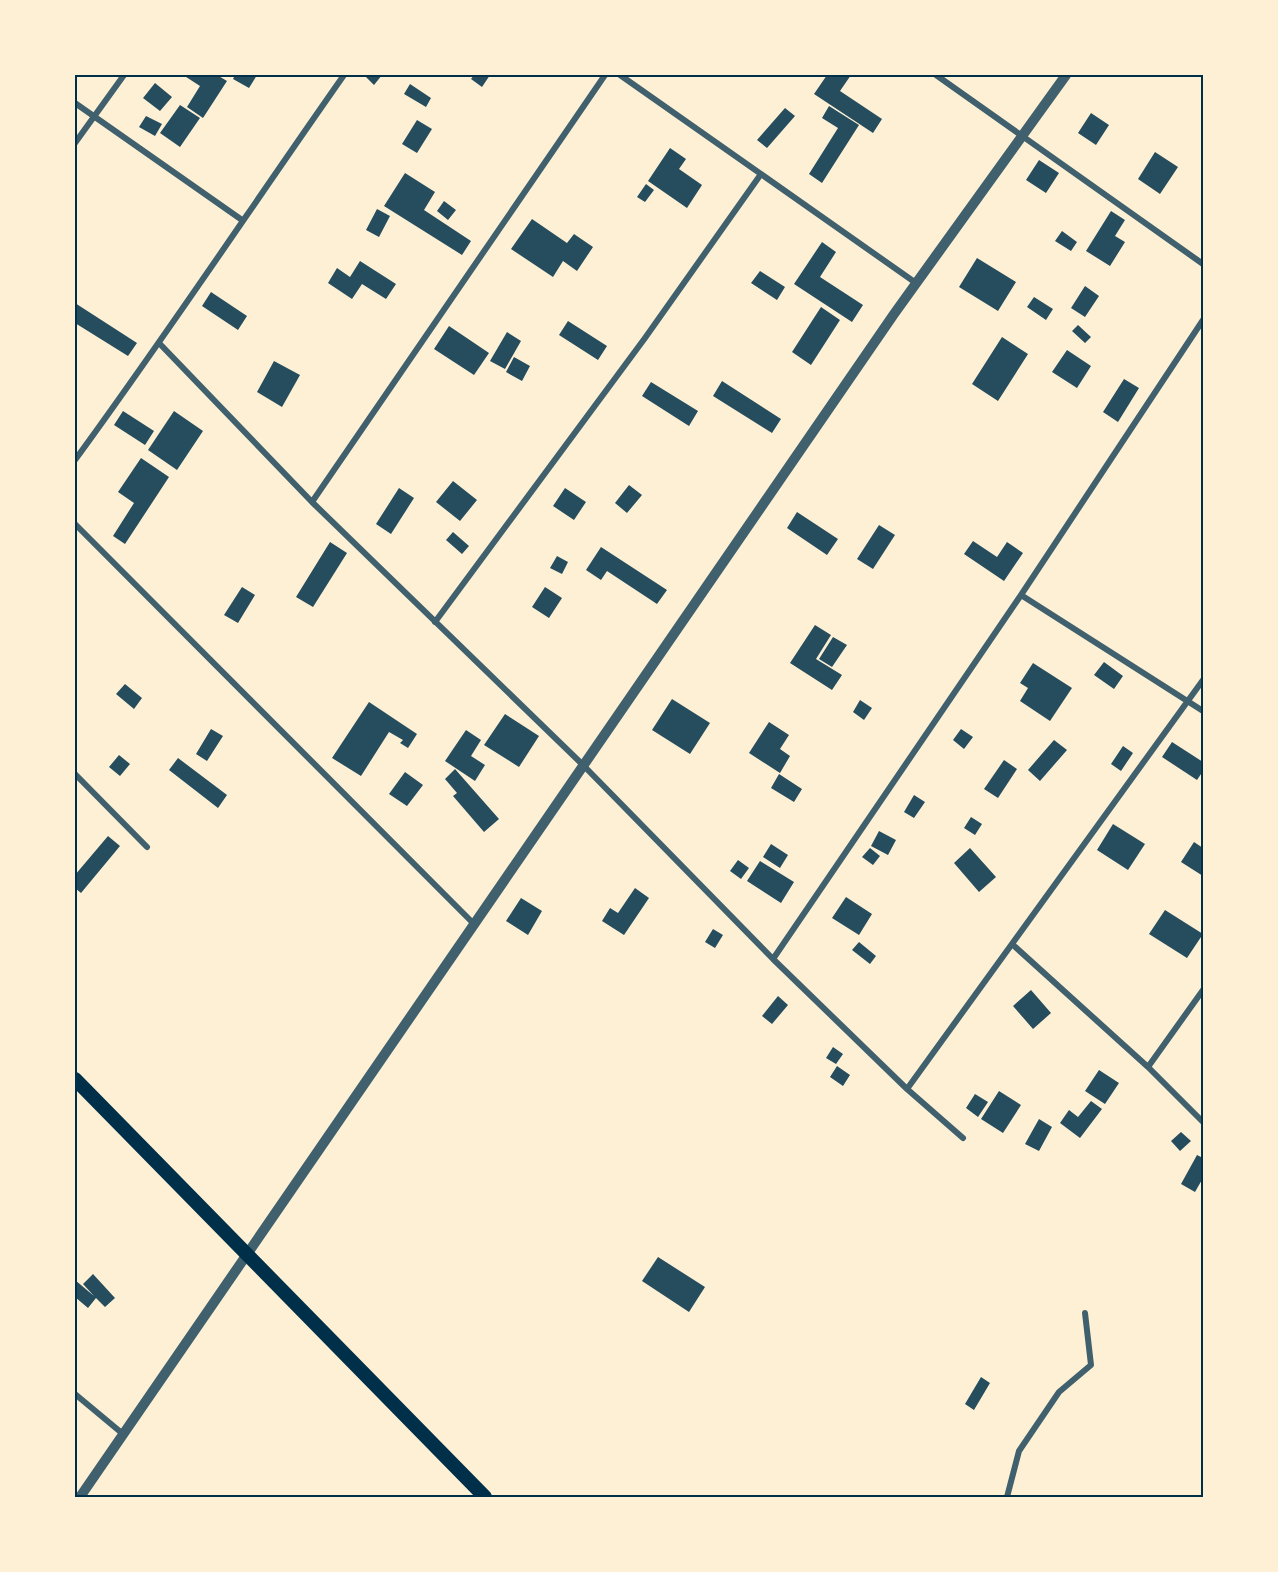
<svg xmlns="http://www.w3.org/2000/svg" width="1278" height="1572" font-family="'PT Sans',sans-serif">
  <style>
    .building { fill: #264d5e }
    .lines { fill: none; stroke-linecap: round; stroke-linejoin: round }
    .minor { stroke: #3f606c; stroke-width: 6 }
    .tertiary { stroke: #3f606c; stroke-width: 10 }
    .primary { stroke: #003049; stroke-width: 14 }
    .neatline { fill: none; stroke: #003049; stroke-width: 2 }
  </style>
  <rect width="100%" height="100%" fill="#fdf0d5"/>
  <path class="building" d="M183,75H217L227,81L203,118L187,107L200,86Z
    M235,75H257L249,88L233,79Z
    M364,75H382L374,85Z
    M474,75H490L482,87L471,79Z
    M827,75H851L840,91L882,119L873,133L814,94Z
    M155,83L172,97L160,111L143,98Z
    M410,84L431,98L426,107L404,94Z
    M180,105L200,118L180,147L160,133Z
    M829,106L859,125L822,183L809,174L838,128L822,118Z
    M785,108L795,116L767,148L757,140Z
    M1091,113L1109,125L1096,145L1078,133Z
    M146,116L162,124L155,136L139,127Z
    M417,120L432,129L417,153L402,144Z
    M670,148L686,159L679,169L702,185L687,208L648,181Z
    M1155,152L1178,167L1160,194L1138,179Z
    M1039,160L1059,173L1046,193L1026,180Z
    M405,173L435,192L424,210L471,241L462,255L384,206Z
    M646,184L654,190L645,202L637,197Z
    M444,201L456,210L448,220L437,211Z
    M377,209L390,216L379,237L366,230Z
    M1111,211L1125,220L1115,236L1125,242L1110,266L1086,251Z
    M532,219L567,243L574,234L593,247L577,271L563,261L553,277L511,249Z
    M1062,231L1077,242L1071,251L1055,241Z
    M822,242L836,252L820,277L863,305L852,322L794,284Z
    M977,258L1016,282L998,311L959,287Z
    M360,261L396,284L386,299L362,284L352,299L328,283L337,268L350,277Z
    M760,271L785,287L777,300L751,283Z
    M1085,286L1099,296L1085,317L1071,308Z
    M211,292L247,316L238,330L202,306Z
    M1034,297L1053,309L1046,320L1027,307Z
    M75,303L137,343L128,356L75,323Z
    M821,307L840,320L811,365L792,352Z
    M568,321L607,346L598,360L559,335Z
    M1078,325L1091,337L1085,343L1072,331Z
    M449,326L489,353L474,375L434,349Z
    M507,332L521,341L505,369L490,361Z
    M1002,337L1028,354L998,401L972,384Z
    M1067,350L1091,366L1077,388L1052,372Z
    M514,357L530,366L522,381L506,372Z
    M274,361L300,375L282,407L257,392Z
    M1124,379L1139,388L1118,422L1103,412Z
    M722,381L781,419L772,433L713,396Z
    M651,382L698,411L689,426L642,396Z
    M123,411L154,431L145,445L114,425Z
    M174,411L203,431L177,470L148,450Z
    M141,458L169,477L125,544L113,536L134,503L118,492Z
    M453,481L477,500L460,521L436,502Z
    M629,485L642,495L627,513L615,503Z
    M399,488L414,498L391,534L376,524Z
    M565,488L586,502L574,520L553,506Z
    M797,512L838,539L827,555L787,528Z
    M879,525L895,535L873,569L857,559Z
    M453,532L469,546L462,554L446,540Z
    M973,541L997,557L1007,542L1023,553L1004,581L964,554Z
    M330,542L347,553L313,607L296,597Z
    M601,547L667,590L657,604L607,571L601,580L586,570Z
    M557,556L568,562L562,574L550,568Z
    M242,587L255,595L238,623L224,615Z
    M545,587L562,598L549,618L532,607Z
    M815,625L831,635L816,659L842,675L832,690L790,663Z
    M833,637L847,645L832,667L819,659Z
    M1104,662L1123,676L1114,689L1094,675Z
    M1033,663L1072,688L1050,721L1020,701L1028,688L1020,683Z
    M125,684L142,698L134,709L116,694Z
    M672,699L710,723L690,754L652,730Z
    M860,700L872,708L864,720L853,712Z
    M369,702L417,734L408,748L400,743L403,740L389,732L361,776L332,758Z
    M505,714L539,736L519,767L484,745Z
    M769,722L789,735L780,749L790,756L780,773L749,753Z
    M211,729L223,736L207,761L196,754Z
    M961,729L973,737L964,749L953,740Z
    M466,730L481,740L471,756L485,765L475,781L445,761Z
    M1054,740L1067,750L1040,781L1028,770Z
    M1172,742L1203,762V771L1197,780L1162,757Z
    M1123,746L1133,753L1121,771L1111,764Z
    M119,755L130,764L120,776L109,767Z
    M178,758L227,795L218,808L169,770Z
    M1004,760L1017,769L998,798L984,789Z
    M455,769L499,819L484,832L453,796L457,793L445,779Z
    M405,772L423,785L407,806L389,794Z
    M779,774L802,789L794,802L771,788Z
    M914,795L925,802L914,818L904,812Z
    M971,817L982,824L975,835L964,828Z
    M1113,824L1145,844L1128,870L1097,850Z
    M879,831L896,840L888,855L871,846Z
    M108,836L120,846L81,893L75,888V875Z
    M1194,842L1203,848V876L1181,862Z
    M771,844L788,855L780,868L763,857Z
    M870,848L880,856L873,865L862,857Z
    M970,848L996,877L979,892L954,863Z
    M738,860L749,868L741,879L730,871Z
    M760,861L794,882L781,903L747,881Z
    M635,888L649,898L624,935L602,921L610,908L618,913Z
    M846,897L872,914L859,935L832,918Z
    M521,898L542,911L528,935L506,921Z
    M1165,910L1203,934L1187,958L1149,934Z
    M713,929L723,935L715,948L705,942Z
    M859,942L876,956L870,964L852,950Z
    M1031,990L1051,1013L1033,1029L1013,1006Z
    M778,996L788,1005L772,1024L762,1016Z
    M833,1047L843,1054L836,1064L826,1058Z
    M837,1066L850,1075L843,1086L830,1077Z
    M1099,1070L1119,1083L1105,1104L1085,1091Z
    M999,1091L1021,1105L1003,1133L981,1119Z
    M975,1094L988,1102L978,1117L966,1108Z
    M1091,1101L1102,1109L1080,1138L1060,1123L1069,1110L1078,1117Z
    M1039,1119L1052,1127L1039,1151L1025,1144Z
    M1181,1132L1191,1141L1180,1151L1171,1141Z
    M1197,1155L1203,1158V1178L1195,1192L1181,1184Z
    M658,1257L705,1287L689,1312L642,1281Z
    M93,1274L115,1298L105,1307L96,1298L88,1308L75,1297V1280L94,1296L83,1284Z
    M981,1377L990,1383L974,1410L965,1404Z"/>
  <g class="lines">
    <path class="minor" d="M620,75L916,283
      M936,75L1203,264
      M75,103L242,220
      M75,143L124,75
      M160,344L312,502L583,765L773,959L907,1089L963,1138
      M75,460C168,333 254,203 344,75
      M312,502L605,75
      M75,524L474,924
      M1021,595L1203,711
      M435,622L645,338L761,174
      M75,774L147,847
      M1012,944L1148,1067L1203,1122
      M773,959L1021,595L1203,320
      M1148,1067L1203,990
      M907,1089L1203,680
      M75,1394L123,1434
      M1007,1497L1019,1451L1059,1392L1091,1365L1085,1313"/>
    <path class="tertiary" d="M80,1497L894,314L1066,75"/>
    <path class="primary" d="M75,1079L485,1497"/>
  </g>
  <rect width="1278" height="1572" fill="none" stroke="#fdf0d5" stroke-width="153"/>
  <rect x="76" y="76" width="1126" height="1420" class="neatline"/>
</svg>
